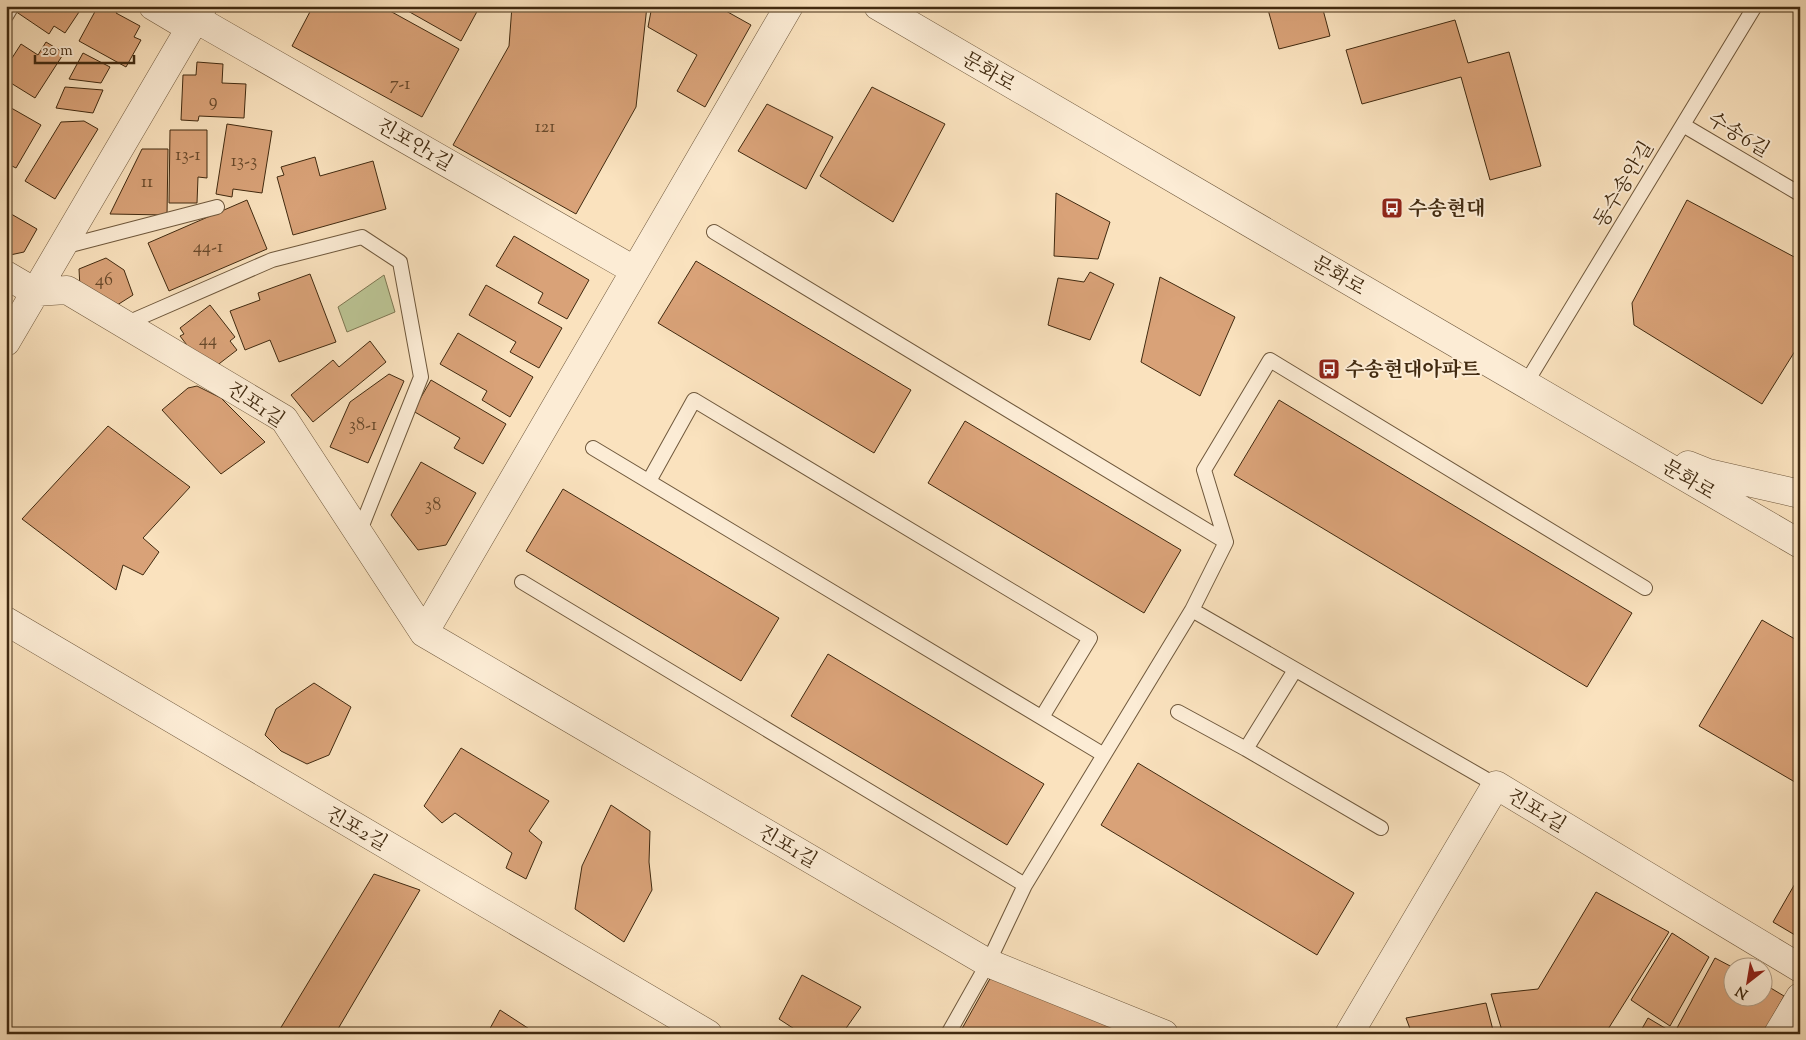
<svg xmlns="http://www.w3.org/2000/svg" width="1806" height="1040" font-family="'Sorts Mill Goudy','Noto Serif KR',serif">
  <style>
    .green { fill: #bbc494; stroke: #7e7752 }
    .building { fill: #d9a278; stroke: #412a10 }
    .lines { fill: none; stroke-linecap: round; stroke-linejoin: round }
    .service-casing { stroke: #6f583c; stroke-width: 16 }
    .minor-casing { stroke: #6f583c; stroke-width: 29 }
    .tertiary-casing { stroke: #6f583c; stroke-width: 29 }
    .service { stroke: #fcecd5; stroke-width: 14 }
    .minor { stroke: #fcecd5; stroke-width: 28 }
    .tertiary { stroke: #fcecd5; stroke-width: 28 }
    .labels { text-anchor: middle; stroke-width: 4; stroke-linejoin: round; paint-order: stroke }
    .number-label { font-size: 18px; fill: #67482a }
    .street-label { font-size: 20px; fill: #412a10; stroke: #fcecd5 }
    .poi-label { font-size: 20px; font-weight: bold; fill: #412a10; stroke: #fcecd5; text-anchor: start }
  </style>
  <rect width="100%" height="100%" fill="#fae2be"/>
  <filter id="stains"><feTurbulence type="fractalNoise" baseFrequency=".004" numOctaves="4"/><feColorMatrix values="0 0 0 0 .2 0 0 0 0 .09 0 0 0 0 .02 0 0 0 .5 -.17"/></filter>
  <radialGradient id="worn" r=".72"><stop offset=".6" stop-color="#630" stop-opacity="0"/><stop offset="1" stop-color="#630" stop-opacity=".3"/></radialGradient>
  <path class="green" d="M384,275L395,312L347,332L338,307Z"/>
  <path class="building" d="M19,6H83L65,33L54,26L49,34L15,11Z
    M98,6H119L116,13L140,26L134,37L141,40L126,67L79,41Z
    M313,6H381L459,49L422,117L292,46Z
    M399,6H480L461,41Z
    M512,6H647L636,107L576,214L453,145L509,46Z
    M652,6H717L751,25L705,107L677,91L697,55L648,27Z
    M1267,6H1322L1330,36L1279,49Z
    M1786,6H1800V15Z
    M1455,20L1468,63L1509,52L1541,166L1490,180L1461,77L1362,104L1346,50Z
    M46,42L64,53L35,98L6,80V54L12,58L21,44L38,55Z
    M83,53L110,67L101,83L69,79Z
    M197,62L223,64L222,83L246,84L244,118L199,116L198,121L181,120L183,75H196Z
    M65,87L103,90L93,113L56,108Z
    M872,87L945,124L893,222L820,176Z
    M767,104L833,137L806,189L738,151Z
    M6,105L41,125L16,168L6,163Z
    M84,121L98,129L55,199L25,181L61,122Z
    M227,124L272,131L262,193L233,189L232,197L216,194Z
    M170,130H207V178L198,177L197,203H169Z
    M142,149H168L167,215L110,214Z
    M315,157L320,176L373,161L386,209L293,235L277,177L284,175L281,167Z
    M1056,193L1110,222L1098,259L1054,256Z
    M247,200L267,249L169,291L148,243Z
    M1687,200L1800,260V343L1762,404L1634,325L1632,303Z
    M6,211L37,229L24,252L10,255L6,253Z
    M514,236L589,280L567,319L538,303L543,293L496,266Z
    M106,258L124,270L133,295L114,307L80,288L79,269Z
    M696,261L911,390L874,453L658,323Z
    M1090,272L1114,284L1090,340L1048,325L1058,278L1084,282Z
    M310,274L336,342L279,362L270,340L245,350L230,311L260,300L258,293Z
    M1160,277L1235,317L1200,396L1141,362Z
    M486,285L562,328L539,368L510,352L516,342L469,315Z
    M210,305L235,337L230,341L237,350L211,370L196,357L180,336L184,334L180,328Z
    M458,333L533,377L510,417L482,400L487,391L440,364Z
    M370,341L386,362L313,422L291,395L333,360L339,367Z
    M389,374L404,381L368,463L330,447L350,402Z
    M431,380L506,424L483,464L454,448L460,438L413,411Z
    M197,386L221,398L265,442L221,474L162,410L188,388Z
    M1279,400L1632,613L1587,687L1234,475Z
    M965,421L1181,550L1144,613L928,483Z
    M108,426L190,487L143,538L159,552L143,575L123,565L116,590L22,519Z
    M421,462L476,493L446,545L418,550L391,515Z
    M563,489L779,618L741,681L526,551Z
    M1762,620L1800,642V785L1699,726Z
    M828,654L1044,784L1007,845L791,716Z
    M314,683L351,707L329,755L307,764L281,751L265,735L276,709Z
    M461,748L549,801L529,831L542,842L526,879L506,868L512,853L455,813L442,823L424,806Z
    M1138,763L1354,893L1317,955L1101,825Z
    M611,805L650,831L649,862L652,890L624,942L575,909L582,866Z
    M374,874L420,890L335,1034H277Z
    M1800,875V938L1773,922Z
    M1596,892L1669,932L1605,1034H1503L1491,994L1538,989Z
    M1672,933L1709,957L1670,1026L1631,1000Z
    M1715,958L1734,968V998H1764V984L1784,996L1763,1034H1689L1677,1028Z
    M802,975L861,1007L842,1034H802L779,1019Z
    M992,975L1145,1034H959Z
    M1486,1003L1494,1034H1412L1406,1018Z
    M500,1010L537,1034H487Z
    M1648,1018L1675,1034H1639Z"/>
  <g class="lines">
    <g class="service-casing">
      <path id="service" d="M6,16L12,6
        M1683,125L1800,194
        M714,232L1226,542
        M63,247L217,207
        M125,324L272,260L362,237L400,262L421,377L359,533
        M1526,383L1755,6
        M593,448L1104,755
        M649,481L694,400L1090,638L1042,717
        M522,582L1025,885
        M1192,610L1226,542L1204,470L1270,360L1645,588
        M1178,712L1246,749L1381,828
        M1246,749L1295,670
        M948,1034L988,963L1025,885L1192,610L1496,785"/>
    </g>
    <g class="minor-casing">
      <path id="minor" d="M153,6L190,28
        M196,19L634,270
        M6,275L35,292L67,290L284,419L424,633L988,963L1164,1034
        M6,342L203,6
        M6,621L708,1034
        M424,633L789,6
        M1349,1034L1496,785L1800,968"/>
    </g>
    <g class="tertiary-casing">
      <path id="tertiary" d="M878,6L1800,544
        M1688,465L1708,473L1800,494
        M1778,1034L1800,997"/>
    </g>
    <use href="#service" class="service"/>
    <use href="#minor" class="minor"/>
    <use href="#tertiary" class="tertiary"/>
  </g>
  <defs>
    <g id="bus-square" transform="scale(1.125)"><rect x="-9" y="-9" width="18" height="18" rx="4" fill="#8f2418" stroke="#fcecd5"/><path d="M-5-6H5V4H4V6H2V4H-2V6H-4V4H-5ZM-3.5-4V0h7V-4ZM-3.5 1.2v1.5H-2V1.2ZM2 1.2v1.5H3.5V1.2Z" fill="#fff"/></g>
  </defs>
  <g fill-rule="evenodd">
    <use href="#bus-square" x="1392" y="208"/>
    <use href="#bus-square" x="1329" y="369"/>
  </g>
  <g class="labels">
    <g class="number-label">
      <text x="400" y="89">7-1</text>
      <text x="213" y="106">9</text>
      <text x="545" y="132">121</text>
      <text x="188" y="160">13-1</text>
      <text x="244" y="166">13-3</text>
      <text x="147" y="187">11</text>
      <text x="208" y="252">44-1</text>
      <text x="104" y="285">46</text>
      <text x="208" y="345">44</text>
      <text x="363" y="430">38-1</text>
      <text x="433" y="510">38</text>
    </g>
    <g class="street-label">
      <text transform="translate(989 71) rotate(30)" y="7">문화로</text>
      <text transform="translate(1739 134) rotate(31)" y="7">수송6길</text>
      <text transform="translate(415 144) rotate(30)" y="7">진포안1길</text>
      <text transform="translate(1623 184) rotate(-59)" y="7">동수송안길</text>
      <text transform="translate(1339 275) rotate(30)" y="7">문화로</text>
      <text transform="translate(256 404) rotate(34)" y="7">진포1길</text>
      <text transform="translate(1689 479) rotate(31)" y="7">문화로</text>
      <text transform="translate(1537 810) rotate(31)" y="7">진포1길</text>
      <text transform="translate(357 828) rotate(30)" y="7">진포2길</text>
      <text transform="translate(788 846) rotate(30)" y="7">진포1길</text>
    </g>
    <g class="poi-label">
      <text x="1408" y="215">수송현대</text>
      <text x="1345" y="376">수송현대아파트</text>
    </g>
  </g>
  <rect width="1806" height="1040" fill="none" stroke="#fae2be" stroke-width="25"/>
  <rect x="8" y="8" width="1791" height="1025" fill="none" stroke="#412a10" stroke-width="2.5"/>
  <rect x="12" y="12" width="1781" height="1015" fill="none" stroke="#412a10"/>
  <g transform="translate(1748 982) rotate(211)"><circle r="24" fill="#fcecd5" stroke="#b19e86"/>
  <path d="M0-4L9 19L0 12L-9 19Z" fill="#8f2418"/>
  <text y="-8" font-size="14" font-weight="bold" text-anchor="middle" fill="#412a10">N</text>
  </g>
  <path d="M35 55v8h99v-8" fill="none" stroke="#412a10" stroke-width="2.5"/>
  <text x="42" y="55" font-size="15" fill="#412a10" stroke="#fcecd5" stroke-width="4" paint-order="stroke">20 m</text>
  <rect width="100%" height="100%" filter="url(#stains)"/>
  <rect width="100%" height="100%" fill="url(#worn)"/>
</svg>
